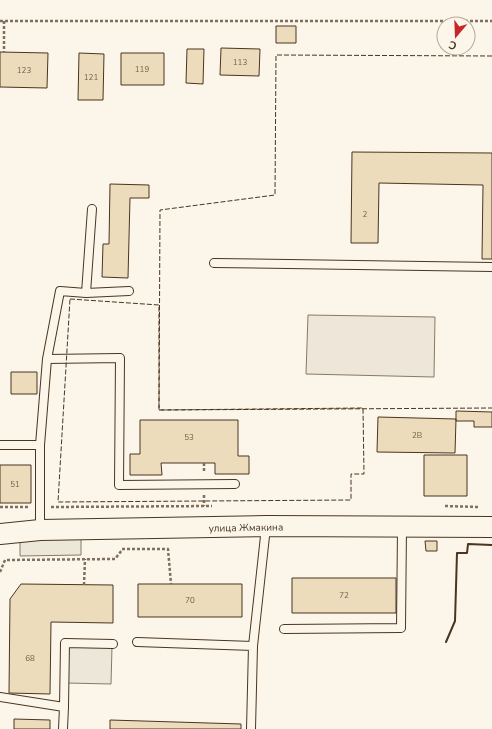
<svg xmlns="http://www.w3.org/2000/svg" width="492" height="729" font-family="'Nunito Sans',sans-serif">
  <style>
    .green { fill: #ede6d9; stroke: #887966 }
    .parking { fill: #ede7d9; stroke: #887966 }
    .building { fill: #ecdcbc; stroke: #4a3520 }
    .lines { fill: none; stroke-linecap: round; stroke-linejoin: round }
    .service-casing { stroke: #4a3520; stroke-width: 10 }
    .tertiary-casing { stroke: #4a3520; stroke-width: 22 }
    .path { stroke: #7f6f5c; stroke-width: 2.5; stroke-dasharray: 3 2; stroke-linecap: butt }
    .service { stroke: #fbf6e9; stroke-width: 8 }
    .tertiary { stroke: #fbf6e9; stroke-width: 20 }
    .fence { stroke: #4a3520; stroke-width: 1; stroke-dasharray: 5 2; stroke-linecap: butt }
    .wall { stroke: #4a3520; stroke-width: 2 }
    .labels { text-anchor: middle; stroke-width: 3; stroke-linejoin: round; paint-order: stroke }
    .number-label { font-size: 8px; fill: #725f47 }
    .street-label { font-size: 10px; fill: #4a3520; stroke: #fbf6e9 }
  </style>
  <rect width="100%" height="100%" fill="#fbf6e9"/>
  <path class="green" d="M308,315L435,317L434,377L306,374Z"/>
  <path class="parking" d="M81,534V555L20,556V535Z
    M68,646L112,647L111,684L67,683Z"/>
  <path class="building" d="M276,26H296V43H276Z
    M221,48L260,49L259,76L220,75Z
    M187,49H204L203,84L186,83Z
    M0,52L48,53L47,88L0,87Z
    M79,53L104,54L103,100H78Z
    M121,53H164V85H121Z
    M352,152L492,153V259H482L483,185L379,183L378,243H351Z
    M110,184L149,185V198H130L128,278L102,277L103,244H109Z
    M11,372H37V394H11Z
    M456,411L492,412V427H474V421H456Z
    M378,417L456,419L455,453L377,452Z
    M140,420H238V456H249V474H215V463H161L162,475H130V454H140Z
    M424,455H467V496H424Z
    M0,465H31V503H0Z
    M425,541H437V551H426Z
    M292,578H396V613H292Z
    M21,584L113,585V623L51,622L50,694L9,693L10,599Z
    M138,584H242V617H138Z
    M14,719L50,720V729H14Z
    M110,720L241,724V729H110Z"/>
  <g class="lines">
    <g class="service-casing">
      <path id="service" d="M214,263L492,267
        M86,293L92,209
        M47,359L120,358L119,485L235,484
        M0,445H40
        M40,530V445L47,359L60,291L86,293L129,291
        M284,629L401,628L402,528
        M137,642L253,646
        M0,697L64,707L65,643L113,644
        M63,729L64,707
        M251,729L253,646L266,527"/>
    </g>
    <g class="tertiary-casing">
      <path id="tertiary" d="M0,534L40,530L266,526L492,527"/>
    </g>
    <path class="path" d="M0,21H492
      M4,21V52
      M204,463V472
      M204,495V506
      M445,506L478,507
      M0,507H28
      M51,507L212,506
      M122,549H168L171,584
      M0,572L5,560L115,559L122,550
      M84,585L85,559"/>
    <use href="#service" class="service"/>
    <use href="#tertiary" class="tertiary"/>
    <path class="fence" d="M492,56L276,55L275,195L160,210L159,410L492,408
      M70,299L159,305V410L363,408L364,474H351V500L58,502Z"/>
    <path class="wall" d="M446,642L455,621L457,553H467L468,544L492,545"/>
  </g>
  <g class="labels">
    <g class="number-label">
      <text x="240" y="65">113</text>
      <text x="142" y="72">119</text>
      <text x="24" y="73">123</text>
      <text x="91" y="80">121</text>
      <text x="365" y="217">2</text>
      <text x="417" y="438">2В</text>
      <text x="189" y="440">53</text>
      <text x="15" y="487">51</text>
      <text x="344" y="598">72</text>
      <text x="190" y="603">70</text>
      <text x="30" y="661">68</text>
    </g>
    <g class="street-label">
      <text transform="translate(246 527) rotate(-1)" y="4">улица Жмакина</text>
    </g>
  </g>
  <g transform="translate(456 36) rotate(199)"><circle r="19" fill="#fbf6e9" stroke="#b4a999"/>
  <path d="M0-3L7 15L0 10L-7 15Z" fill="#c62828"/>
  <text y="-6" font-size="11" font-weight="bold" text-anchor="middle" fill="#4a3520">С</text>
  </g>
</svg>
